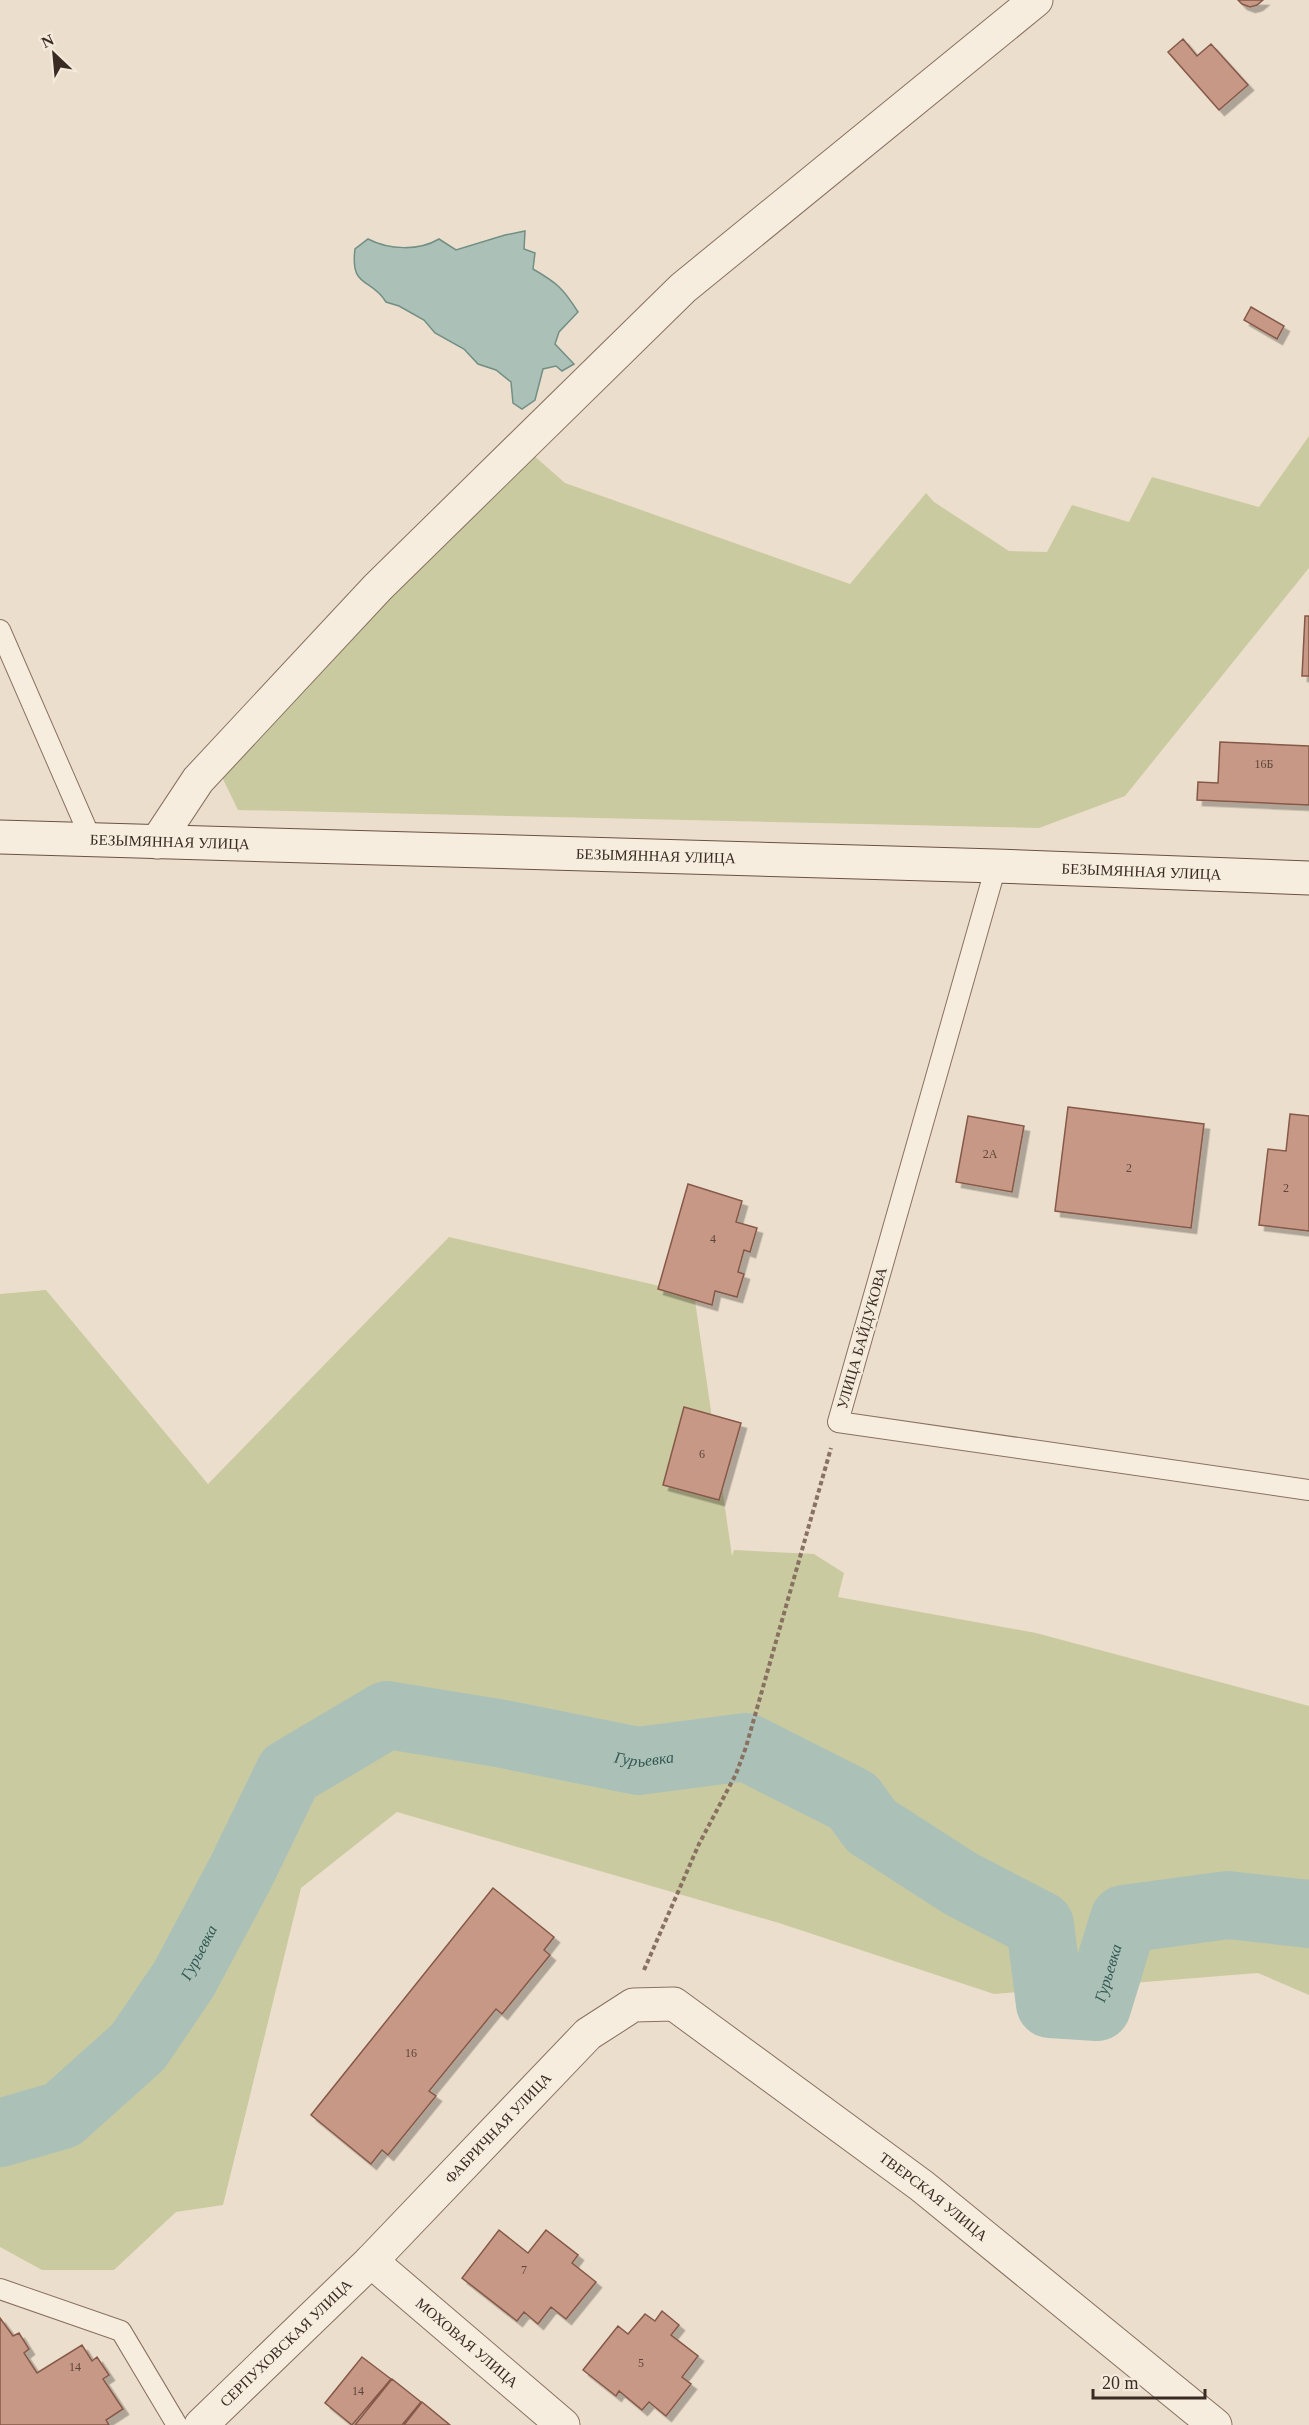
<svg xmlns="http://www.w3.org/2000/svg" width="1309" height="2425" font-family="Georgia,serif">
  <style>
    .green { fill: #cacaa0 }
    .water { fill: #abc1b8; stroke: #728f85; stroke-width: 1.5 }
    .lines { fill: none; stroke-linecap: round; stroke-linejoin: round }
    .river { stroke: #abc1b8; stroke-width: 68 }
    .building { fill: #c79885; stroke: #855948; stroke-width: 1.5; filter: url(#shadow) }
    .lane-casing { stroke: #887161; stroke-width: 22 }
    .street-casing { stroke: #887161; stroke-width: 35 }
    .secondary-casing { stroke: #6a5243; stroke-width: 35 }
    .path { stroke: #887161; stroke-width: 4; stroke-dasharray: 4.5 3; stroke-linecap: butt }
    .lane { stroke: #f7eddf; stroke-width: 20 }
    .street { stroke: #f7eddf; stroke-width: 33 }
    .secondary { stroke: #f7eddf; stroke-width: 33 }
    .labels { text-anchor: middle; stroke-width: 5; stroke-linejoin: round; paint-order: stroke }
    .number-label { font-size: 12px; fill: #5d463c }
    .street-label { font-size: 15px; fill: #3a2b23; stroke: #f4eadb }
    .water-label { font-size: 16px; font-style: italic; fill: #335851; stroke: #f4eadb }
  </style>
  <defs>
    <filter id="shadow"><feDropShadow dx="5.5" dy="5.5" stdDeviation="0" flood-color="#0004"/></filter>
  </defs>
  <rect width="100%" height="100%" fill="#ecdecc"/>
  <path class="green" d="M1309,436V568L1125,796L1039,828L238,810L222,777L225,759L532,454L565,483L850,584L926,493L934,502L1009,551L1047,552L1072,505L1129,522L1152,477L1259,507Z
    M449,1237L694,1294L732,1556L734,1550L814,1554L844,1573L838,1597L1036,1633L1309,1706V1995L1258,1973L994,1994L779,1923L397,1812L301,1888L223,2205L176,2212L114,2270H42L0,2247V1294L46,1290L208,1484Z"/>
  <path class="water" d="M525,231L524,249L535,253L533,269C557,283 563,288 578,312L559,332L555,344L574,364L562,371L556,366L543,369L535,400L522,409L513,403L511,382L496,370L478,364L464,349L435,333L424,320L399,306L386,302C371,277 350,289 355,249L368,239C389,250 419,251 439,239L456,250L505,235Z"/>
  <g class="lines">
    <path class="river" id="s1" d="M0,2133L62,2115L138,2047L184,1979L241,1872L289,1773L387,1715L498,1733L638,1761L746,1747L853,1801L871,1826L961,1884L1040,1925L1050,2004L1097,2007L1124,1919L1228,1905L1309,1914"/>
  </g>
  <path class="building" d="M1238,0H1263L1257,5L1250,7L1242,4Z
    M1183,39L1197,56L1211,44L1248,85L1219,110L1168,52Z
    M1251,307L1284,326L1277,339L1244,320Z
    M1305,616H1309V676H1302Z
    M1220,742L1309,746V805L1197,800L1198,782L1218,783Z
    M1068,1107L1204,1124L1191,1228L1055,1211Z
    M1290,1114L1309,1116V1231L1259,1225L1268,1149L1286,1151Z
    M968,1116L1024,1126L1012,1192L956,1182Z
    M688,1184L742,1201L736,1222L757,1228L750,1252L744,1250L738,1272L744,1274L737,1297L715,1291L712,1305L658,1289Z
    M684,1407L741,1423L719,1500L663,1485Z
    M493,1888L554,1937L544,1950L550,1955L502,2014L496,2009L429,2091L436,2096L388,2155L382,2150L371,2164L311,2115Z
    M499,2230L528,2253L546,2230L578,2255L572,2263L596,2282L566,2319L551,2307L538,2324L524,2312L517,2321L462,2278Z
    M662,2311L679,2325L671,2335L698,2356L682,2377L691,2384L666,2416L649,2402L642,2410L619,2391L616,2396L583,2370L618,2326L628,2334L645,2314L655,2321Z
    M0,2318L13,2336L19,2333L29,2349L24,2353L37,2373L82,2345L92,2361L97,2357L109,2375L103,2379L123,2409L106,2420L109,2425H0Z
    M362,2357L391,2379L352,2425L325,2403Z
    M392,2379L421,2402L402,2425H355Z
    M422,2402L450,2425H404Z"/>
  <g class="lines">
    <g class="lane-casing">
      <path id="lane" d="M0,630L91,839
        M996,866L838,1422L1309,1490
        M0,2289L121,2331L177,2425"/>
    </g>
    <g class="street-casing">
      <g id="street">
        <path d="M157,842L198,780L378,587L683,288L1036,0"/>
        <path id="s2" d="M371,2261L563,2425"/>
        <path id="s3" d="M201,2425L371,2261L588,2034L633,2005L674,2004L922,2186L1215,2425"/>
      </g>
    </g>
    <g class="secondary-casing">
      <g id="secondary">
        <path id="s4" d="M0,837L996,866L1309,878"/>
      </g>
    </g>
    <path class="path" d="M644,1970L699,1844L736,1774L746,1747L831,1448"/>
    <use href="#lane" class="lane"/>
    <use href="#street" class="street"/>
    <use href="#secondary" class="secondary"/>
  </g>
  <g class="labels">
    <g class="number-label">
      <text x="1264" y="768">16Б</text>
      <text x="990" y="1158">2А</text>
      <text x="1129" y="1172">2</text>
      <text x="1286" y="1192">2</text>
      <text x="713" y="1243">4</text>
      <text x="702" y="1458">6</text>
      <text x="411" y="2057">16</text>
      <text x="524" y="2274">7</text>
      <text x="641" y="2367">5</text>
      <text x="75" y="2371">14</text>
      <text x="358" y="2395">14</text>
    </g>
    <g class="street-label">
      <text dy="5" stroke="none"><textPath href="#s4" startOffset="170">БЕЗЫМЯННАЯ УЛИЦА</textPath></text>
      <text dy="5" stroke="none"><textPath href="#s4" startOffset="656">БЕЗЫМЯННАЯ УЛИЦА</textPath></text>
      <text dy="5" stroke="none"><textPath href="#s4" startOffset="1142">БЕЗЫМЯННАЯ УЛИЦА</textPath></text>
      <text transform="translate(862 1338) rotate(-74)" y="5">УЛИЦА БАЙДУКОВА</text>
      <text dy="5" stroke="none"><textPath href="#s3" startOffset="420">ФАБРИЧНАЯ УЛИЦА</textPath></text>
      <text dy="5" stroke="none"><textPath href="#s3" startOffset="968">ТВЕРСКАЯ УЛИЦА</textPath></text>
      <text dy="5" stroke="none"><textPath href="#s3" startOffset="118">СЕРПУХОВСКАЯ УЛИЦА</textPath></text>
      <text dy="5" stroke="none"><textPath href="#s2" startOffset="126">МОХОВАЯ УЛИЦА</textPath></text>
    </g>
    <g class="water-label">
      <text dy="6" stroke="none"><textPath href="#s1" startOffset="855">Гурьевка</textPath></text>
      <text dy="6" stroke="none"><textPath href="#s1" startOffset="279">Гурьевка</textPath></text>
      <text dy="6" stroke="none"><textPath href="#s1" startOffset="1467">Гурьевка</textPath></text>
    </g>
  </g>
  <g transform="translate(54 54) rotate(334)" stroke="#f4eadb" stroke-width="4.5" paint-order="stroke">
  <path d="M0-4.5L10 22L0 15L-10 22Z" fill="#3a2b23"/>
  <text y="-9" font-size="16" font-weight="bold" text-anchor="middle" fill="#3a2b23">N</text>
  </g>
  <path d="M1093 2389v9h112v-9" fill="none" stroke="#3a2b23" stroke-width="3"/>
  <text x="1102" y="2389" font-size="18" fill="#3a2b23" stroke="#f4eadb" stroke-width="4.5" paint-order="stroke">20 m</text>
</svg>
